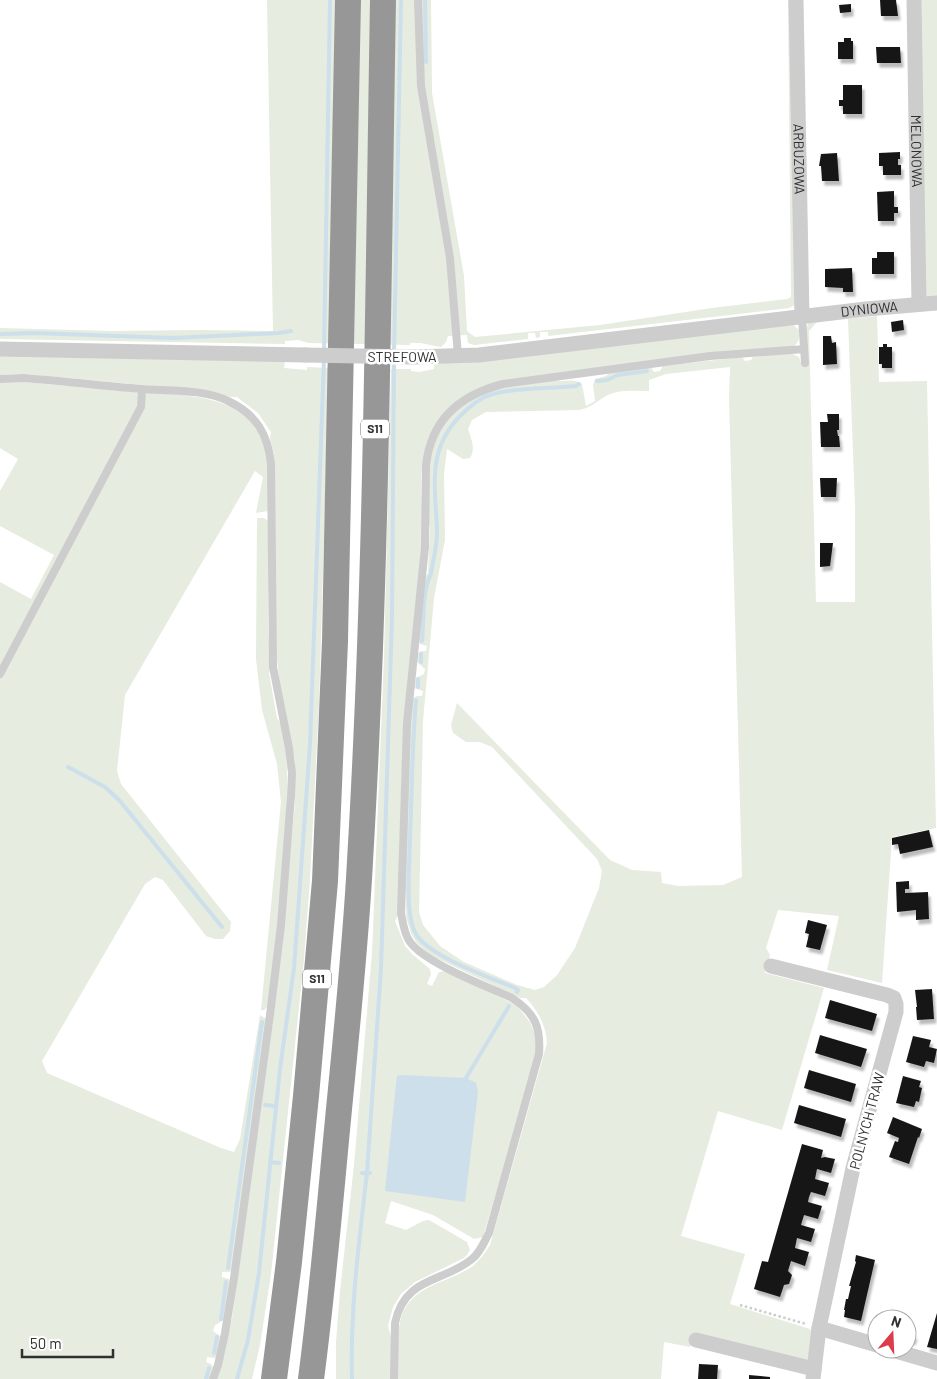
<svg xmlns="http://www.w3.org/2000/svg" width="937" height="1379" font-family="Barlow,sans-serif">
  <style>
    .green { fill: #e6ecdf; fill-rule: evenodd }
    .water { fill: #ccdfeb }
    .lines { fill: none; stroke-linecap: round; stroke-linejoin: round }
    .stream { stroke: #ccdfeb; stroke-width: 4 }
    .building { fill: #171717; filter: url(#shadow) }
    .path { stroke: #cdcdcd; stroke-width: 2.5; stroke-dasharray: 2.5 2.5; stroke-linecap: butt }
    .lane { stroke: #cdcdcd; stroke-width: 8 }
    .street { stroke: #cdcdcd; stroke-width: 15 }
    .highway { stroke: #979797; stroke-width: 26 }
    .street-bridge { stroke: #cdcdcd; stroke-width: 15 }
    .labels { text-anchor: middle; stroke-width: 5; stroke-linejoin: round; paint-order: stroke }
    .shield { fill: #fff; stroke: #6e6e6e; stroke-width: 1 }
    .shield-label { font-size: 12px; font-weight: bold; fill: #303030 }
    .street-label { font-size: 14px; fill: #303030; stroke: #fff }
  </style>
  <defs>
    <filter id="shadow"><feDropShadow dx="2.5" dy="4.5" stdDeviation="1" flood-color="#0004"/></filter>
  </defs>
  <rect width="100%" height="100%" fill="#fff"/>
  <path class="green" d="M267,0H431L432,93L464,276L467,331L475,337L600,325L712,308L787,299L791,297L788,0H793L795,305L789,308L548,336V332H540V337L536,338L535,333H528V339L474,345L468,343L467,335L448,336L446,342L441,347L420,343H410V345L309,343L298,340L285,341V344L0,339V328L112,331L197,330L273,331Z
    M920,0H937V298H924Z
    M877,316L879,382L927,381L936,828L892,837L882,983L827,970L839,916L778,910L766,948L770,955L765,973L824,988L782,1130L718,1111L681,1236L745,1254L730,1304L810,1329L812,1333L809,1359L804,1362L694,1333L690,1347L664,1342L661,1379H398C398,1360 396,1340 400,1322C408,1285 447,1284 473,1266C480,1260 485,1253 490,1245L547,1043C546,1025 538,1011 526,998H520L428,954L416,942L411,933L406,917L405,876L410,721L413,698L417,696H422L423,691L414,688L416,678L424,674L425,669L417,662V654L421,651H426L427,646L420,644L418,640L424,579L428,573L430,528L428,522C429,503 428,483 429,464C432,433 456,402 486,392C508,385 532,383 554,380C564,383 574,377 582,384L586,406L595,401L593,385L595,379L606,376L611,372L651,367L654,372L660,371L663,366L742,357L745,361L751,360L753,357L790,353L799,357L801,363L806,328L809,323L817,322L809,331L816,602H855V506L848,319ZM730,367L729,398L742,877L723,885L678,886L662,883L661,872L632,870L610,860L457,703L451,725L453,733L466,742H480L492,747L597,859L602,871L599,888L575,948L557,975L544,987L535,990L517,985L464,962L440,946L423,925L419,912L423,721L434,598L445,540L444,474L447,449L463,459L470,458C476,449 471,438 468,429L472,420L486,412L579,410C591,408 598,400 608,395C620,389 636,391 649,391V380L666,374Z
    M793,325L799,330C800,338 799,345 790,347L515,379C479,384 450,398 432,430C415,462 424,500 422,534C418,598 408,662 404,726C400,789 400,852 398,915L395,921L405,946L412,954L430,969L431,974L427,984L432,986L439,972L446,971L516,1005L530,1022L536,1037V1051L528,1086L483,1237L474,1239L433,1215L391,1201L385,1223L406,1230L423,1221L429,1220L467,1242L470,1250L467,1255L464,1258L415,1282L401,1294L393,1307L388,1326L391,1337V1379H336V1342L340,1291L354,1165L372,953L384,658L391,369H411V371L419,372L434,369V362Z
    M0,355L285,360L284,368L307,370V367L329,368L319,705L310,879L304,959L271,1274L260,1345L252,1379H217L232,1318L274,1015L295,804V760L280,686L275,641L274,454L270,438L271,432L258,413L237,397H230L207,391L25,374L0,375Z
    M12,381L136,392L145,395L149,392C202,397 257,396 268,462C270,477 268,495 268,511L256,513L263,477L255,471L125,695L117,771L121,784L231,922L230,931L223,939H215L206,936L163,880L155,877L145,884L42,1061L47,1073L221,1148L234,1152L240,1139L260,1015L266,1019L232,1269L230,1272H222V1277L229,1279L230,1284L224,1320L215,1325L213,1331L220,1336L217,1355L215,1358L207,1357L206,1362L211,1364L213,1367L210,1379H0V582L31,599L54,555L0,526V491L18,459L0,448V382Z
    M257,518H264L268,521V630L271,667L269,673L277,718C302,745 273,961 268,1006L264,1010H261L281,802L277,764L262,710L256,659Z"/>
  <path class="water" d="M402,1075L466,1078L476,1083L478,1092L465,1202L385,1191L396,1084L397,1076Z"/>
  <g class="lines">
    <path class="stream" d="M425,0L426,62
      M0,334L35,333L173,338L279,333L291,331
      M324,352L330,0
      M394,353L401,0
      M597,381L607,380L618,375L647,371
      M422,641C424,622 422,590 431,574C433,560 438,543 437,529C435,484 427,449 461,415C470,406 481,397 493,394C517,387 550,389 576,386L579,384
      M421,662V654
      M418,687V679
      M416,700C412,746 412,791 410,837C410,861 404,914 416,934C428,956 491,978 515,988L518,990L517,992
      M68,767L105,787L120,801L222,927
      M466,1078L509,1006
      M265,1105L276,1106
      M270,1162L279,1163
      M370,1173H367L381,969L392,617L394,360
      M228,1268L262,1022
      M221,1319L226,1282
      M214,1353L217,1337
      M206,1379L209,1368
      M237,1379L248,1340L259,1273L280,1069L294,968L310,744L324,359
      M352,1379C350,1310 359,1242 367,1173H362"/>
  </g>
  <path class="building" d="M880,0H896L898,16H881Z
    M851,4V12L840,13L839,5Z
    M844,38H851V41H853V59H838V42H844Z
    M876,47H900L901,63H877Z
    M843,85H862V114H843V106H839V100H843Z
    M900,152V159H898V165H901V175H883V166H879V153Z
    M837,153L839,181H822L821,166H819L821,154Z
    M894,191V207H898V213H894V221H878L877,192Z
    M877,252H894V274H872V258H877Z
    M852,268L853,292H843V288L825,287V269Z
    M903,320L904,330L892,332L891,322Z
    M823,336H831L832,343L836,342L837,364L823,365Z
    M883,344H887V347H892V368H882V364H879V347H883Z
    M827,414H839V430H837L838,436H839L840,447H821L820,422H828Z
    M820,478H837L836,497H821Z
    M820,543H833L830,566L820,567Z
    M929,830L933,847L900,854L898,844L892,845V838Z
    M909,881V889H905V893L928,892L929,919L916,920V910L897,912L896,882Z
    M808,920L827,925L820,950L806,947L809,934L805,933Z
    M932,989L934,1019L917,1020L916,1007H917L915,990Z
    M830,1000L877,1014L872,1031L825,1018Z
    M820,1035L867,1049L861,1067L815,1053Z
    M913,1036L931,1040L929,1047L937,1049L934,1063L926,1061L924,1067L906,1062Z
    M809,1070L856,1084L851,1102L804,1088Z
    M903,1076L921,1081L919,1087L922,1088L919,1102L916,1101L914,1107L896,1103Z
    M799,1105L846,1119L841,1137L794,1123Z
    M893,1117L922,1129L919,1138L918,1137L909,1164L889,1157L895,1141L898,1142L899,1138L887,1133Z
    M802,1144L823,1150L821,1158L825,1157L835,1159L831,1173L817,1169L815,1179L829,1183L825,1196L811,1192L809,1197L808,1202L822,1206L818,1219L804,1215L801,1225L815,1229L811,1242L797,1238L795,1248L809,1252L805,1266L791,1261L788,1271L792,1275L789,1284L784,1285L780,1297L754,1289L762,1261L768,1262Z
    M856,1255L875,1260L861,1321L844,1317L845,1310H844L846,1299H848L851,1286H849L856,1262L855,1261Z
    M937,1313V1349L927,1347Z
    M907,1332L915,1335L913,1341L907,1339Z
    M699,1364L718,1365L717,1379H698Z
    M749,1375L770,1377V1379H749Z"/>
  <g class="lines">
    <path class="path" d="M740,1305L806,1324"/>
    <path class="lane" d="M418,0L421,86L450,258L458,356
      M802,317L805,363
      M0,379L24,378C63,381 102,386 142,389C168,391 205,389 228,401C256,414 268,434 271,464L273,667L289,748L292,773L291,796L281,925L270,1015L234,1278L225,1333L218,1365L213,1379
      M0,674L141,407L142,389
      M394,1379L395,1323C405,1276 443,1283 472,1259C480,1253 484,1242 489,1233L539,1054C541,1027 535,1013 512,998C486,986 425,963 410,942C404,934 403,923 401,913L407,723L425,547L426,465C431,419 460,395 503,384L710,356L804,349"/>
    <g class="street">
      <path id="s1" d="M796,0L802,317"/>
      <path id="s2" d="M914,0L919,304"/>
      <path d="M0,349L305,355"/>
      <path id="s3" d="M413,357L479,355L866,309L937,303"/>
      <path d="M771,966L887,995L894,998L896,1004V1012L853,1168L819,1328L813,1379"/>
      <path d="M819,1328L877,1345"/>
      <path d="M696,1340L814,1369"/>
      <path d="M889,1349L937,1363"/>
    </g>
    <path class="highway" d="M274,1379L289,1262L306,1096L325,881L335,641L348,0
      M311,1379C321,1303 328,1227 335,1151C344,1054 355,958 360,861C377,574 378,287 383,0"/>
    <path class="street-bridge" d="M305,355L413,357"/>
  </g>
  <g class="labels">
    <g class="shield">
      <rect x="361" y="419.5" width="28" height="19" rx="4"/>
      <rect x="303" y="969.5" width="28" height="19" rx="4"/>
    </g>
    <g class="shield-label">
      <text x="375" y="433">S11</text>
      <text x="317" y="983">S11</text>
    </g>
    <g class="street-label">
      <text dy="5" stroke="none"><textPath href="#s2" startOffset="151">MELONOWA</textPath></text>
      <text dy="5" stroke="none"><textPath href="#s1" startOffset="159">ARBUZOWA</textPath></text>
      <text dy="5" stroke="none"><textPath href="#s3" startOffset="459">DYNIOWA</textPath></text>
      <text x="402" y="362">STREFOWA</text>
      <text transform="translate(867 1121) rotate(-75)" y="5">POLNYCH TRAW</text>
    </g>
  </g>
  <g transform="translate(892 1334) rotate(19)"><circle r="24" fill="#ffffff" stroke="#acacac"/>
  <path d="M0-4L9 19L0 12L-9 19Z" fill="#dc3d4b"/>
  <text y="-8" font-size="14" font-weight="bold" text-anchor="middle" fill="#303030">N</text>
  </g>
  <path d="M22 1349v8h91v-8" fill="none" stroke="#303030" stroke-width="2.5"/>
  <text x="30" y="1349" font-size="15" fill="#303030" stroke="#ffffff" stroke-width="4" paint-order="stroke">50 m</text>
</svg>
